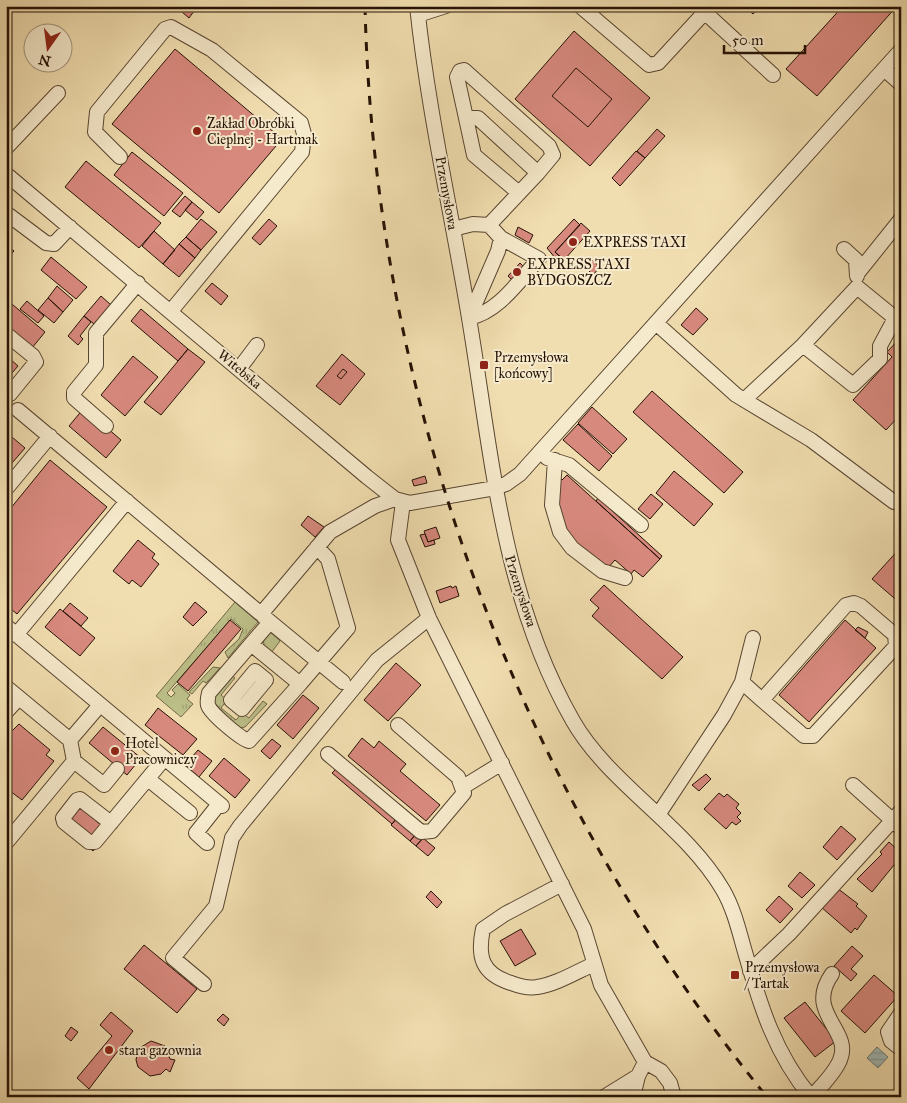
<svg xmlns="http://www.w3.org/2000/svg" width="907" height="1103" font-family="'IM FELL Great Primer',serif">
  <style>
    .grass { fill: url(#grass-tufts); stroke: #716947 }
    .water { fill: url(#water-rules); stroke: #6f7670 }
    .building { fill: #d8897e; stroke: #251205 }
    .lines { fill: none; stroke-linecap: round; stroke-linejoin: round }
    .minor-casing { stroke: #584530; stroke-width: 16 }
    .minor { stroke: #f6eacc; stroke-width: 14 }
    .rail { stroke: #251205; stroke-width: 3; stroke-dasharray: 9 9; stroke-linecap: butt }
    .poi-dot { fill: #8f2418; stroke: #f6eacc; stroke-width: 2 }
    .labels { text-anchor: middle; stroke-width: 4; stroke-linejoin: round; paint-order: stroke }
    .poi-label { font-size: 14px; fill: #251205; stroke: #f6eacc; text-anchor: start }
    .street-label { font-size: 14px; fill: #251205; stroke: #f6eacc }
  </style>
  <defs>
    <pattern id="grass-tufts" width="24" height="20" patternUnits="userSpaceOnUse" patternTransform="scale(1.25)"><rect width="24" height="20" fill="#bdc089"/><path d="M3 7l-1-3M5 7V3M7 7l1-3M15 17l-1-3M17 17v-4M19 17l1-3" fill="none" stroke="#a2a475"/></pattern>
    <pattern id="water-rules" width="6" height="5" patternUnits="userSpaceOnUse" patternTransform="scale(1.25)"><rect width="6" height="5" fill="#a0b9b7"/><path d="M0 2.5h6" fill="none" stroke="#8a9e9c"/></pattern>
  </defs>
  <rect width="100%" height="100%" fill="#f1deb0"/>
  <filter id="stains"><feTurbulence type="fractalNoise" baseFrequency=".004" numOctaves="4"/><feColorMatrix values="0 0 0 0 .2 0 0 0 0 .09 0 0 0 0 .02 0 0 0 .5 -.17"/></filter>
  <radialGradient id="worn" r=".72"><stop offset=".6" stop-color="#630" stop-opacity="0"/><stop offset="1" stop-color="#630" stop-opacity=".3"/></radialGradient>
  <path class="grass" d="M235,602L258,622L228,658L225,652L239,639L243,629L231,619L167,693L171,697L175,693L172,690L178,684L190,695L187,699L193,704L181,717L156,696Z
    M269,631L280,641L271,653L263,645L264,638Z
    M213,667L220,668L206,683L203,681L192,694L189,692Z
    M231,675L235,678L221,695L227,700L221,708L236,720L242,713L249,718L263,701L267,704L245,727L239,728L215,710L213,697Z"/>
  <path class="water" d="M877,1047L888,1057L878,1068L867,1058Z"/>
  <path class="building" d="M175,6H196L197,7L189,18Z
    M744,6H760L753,14Z
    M843,6H897L817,96L786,69Z
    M574,31L650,98L590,166L515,99Z
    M175,49L282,139L219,213L112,124Z
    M576,68L612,99L588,127L552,96Z
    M657,129L665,136L645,158L637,151Z
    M636,151L645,158L620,186L612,178Z
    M132,152L183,193L164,216L114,175Z
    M86,161L161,223L139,248L65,187Z
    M185,196L192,202L180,217L172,211Z
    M192,202L204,212L197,220L185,210Z
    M201,219L217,232L201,250L186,237Z
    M269,219L277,226L260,245L252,238Z
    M574,219L580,225L555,252L564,260L560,264L547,248Z
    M581,223L590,231L564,260L555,252Z
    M518,227L533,235L529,243L515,235Z
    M154,231L175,250L163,264L142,246Z
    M186,237L201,250L195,258L179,244Z
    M6,244L14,251L6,260Z
    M179,244L195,258L179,277L163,264Z
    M51,257L87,287L76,299L41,270Z
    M592,260L600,267L593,275L585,267Z
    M520,263L526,269L514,282L508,276Z
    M212,283L228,296L221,305L205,291Z
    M57,286L73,300L63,312L48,298Z
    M101,296L111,305L94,324L84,316Z
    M48,298L63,312L54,323L38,310Z
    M6,299L45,332L32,348L6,326Z
    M27,301L44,316L38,323L20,309Z
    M696,308L708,319L693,335L681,325Z
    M141,309L188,349L178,361L131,321Z
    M84,316L91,322L80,336L83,339L78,345L68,336Z
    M901,337V414L886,430L853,400L892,357L887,352Z
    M188,349L205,362L161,415L144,402Z
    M342,354L365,374L340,405L316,386Z
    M133,356L158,377L125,416L101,395Z
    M9,358L18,366L6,380V362Z
    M343,369L347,372L341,379L337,376Z
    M652,391L743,472L724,493L633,412Z
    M592,407L627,439L613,454L578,423Z
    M84,408L121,440L106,458L69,426Z
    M578,424L612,456L599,471L563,440Z
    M6,432L25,448L6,470Z
    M50,460L107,507L17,614L6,605V514Z
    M674,471L713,504L694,526L656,493Z
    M567,475L660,559L643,577L634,570L631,574L615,560L606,570L565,533L556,505L558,477L562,480Z
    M425,476L427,483L414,486L412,480Z
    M651,494L663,504L650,519L638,509Z
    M598,498L662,556L660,559L596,501Z
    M308,516L324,527L315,537L301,525Z
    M436,527L440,538L428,542L424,531Z
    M425,534L428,542L434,540L435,544L425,547L420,535Z
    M138,540L155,554L152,558L159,564L141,587L132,580L129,584L113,571Z
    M901,547V604L872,579Z
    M604,585L683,657L662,679L592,616L599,608L590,600Z
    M451,586L452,588L456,586L459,596L440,603L436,591Z
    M195,602L207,612L193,626L183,617Z
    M70,603L88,618L81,626L63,611Z
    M60,609L95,638L80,656L45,627Z
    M230,620L241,629L188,691L177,682Z
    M845,620L876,648L809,722L779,695Z
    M858,627L868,632L865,638L855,630Z
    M396,663L421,685L388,721L364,700Z
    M303,695L319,708L293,739L277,725Z
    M158,708L197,739L183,755L145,725Z
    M19,724L50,750L46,755L54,761L22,800L6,788V737Z
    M103,727L141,758L127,775L89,743Z
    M362,738L374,748L379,741L406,764L400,771L440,805L426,821L348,756Z
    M272,739L281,746L270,759L261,751Z
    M198,750L212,761L199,777L185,765Z
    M224,758L250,780L235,798L209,776Z
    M338,767L398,817L392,824L332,773Z
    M706,774L711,779L699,791L692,785Z
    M719,793L724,797L727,794L739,804L736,808L741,813L737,817L741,821L736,825L732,822L726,829L704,809Z
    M72,800L109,832L93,851L55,819Z
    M398,817L417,833L410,841L391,825Z
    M841,826L856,839L837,860L823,847Z
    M417,833L423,838L416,846L410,841Z
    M423,838L435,848L428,856L416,846Z
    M889,842L901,853V861L896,866L894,865L872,892L857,879L882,854L880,852Z
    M800,872L815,885L802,898L788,886Z
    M837,888L858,904L856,906L867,916L857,930L855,928L851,933L821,907Z
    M431,891L442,902L437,908L426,897Z
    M779,896L793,909L780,923L766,910Z
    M521,929L536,954L515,966L500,941Z
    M144,945L197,989L177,1013L124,969Z
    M852,946L863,956L851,969L857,974L851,981L834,966Z
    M874,975L898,996L865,1033L841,1011Z
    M805,1002L836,1041L815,1057L784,1018Z
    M111,1012L133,1031L89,1089L77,1078L112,1036L100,1025Z
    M223,1014L229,1019L224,1026L217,1020Z
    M71,1027L78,1032L71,1041L65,1036Z
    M151,1041L165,1046L170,1059L175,1060L170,1072L166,1069L161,1074L150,1076L138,1067L136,1060L138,1049Z"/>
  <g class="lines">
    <g class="minor-casing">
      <path id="minor" d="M417,6C428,111 452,215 469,318C492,456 502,597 573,721C609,784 686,826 723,890C734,909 739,931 745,952C760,1005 775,1054 811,1097
        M580,6L649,65L658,63L705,12
        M699,7L773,75
        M418,15L446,6
        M884,69L901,84
        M466,118L457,77L460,71L464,70L549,146L553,155L538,173
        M6,148L58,93
        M120,157L95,132L97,112L165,29L171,27L212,50L301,123L304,134L302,152L171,311
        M6,174L367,477L395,499L410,503L495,488L506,484L520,474L901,50
        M6,213L46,243L54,244L70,227
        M489,225L538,173L478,118H466L474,155L519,193
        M453,229L473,224L489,225L501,238L539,259C519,280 499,312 469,318
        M844,249L856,260L857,276
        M857,274L901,219
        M469,318L498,251L501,238
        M656,323L736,395L811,440L894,502L901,499
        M6,334L33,356L36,362L10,394L6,395
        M239,369L257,345
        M744,400L803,345L853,385L880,359V346L895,318L857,287L803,345
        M18,410L261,614L330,532L375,506L395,499
        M106,426L74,398V392L96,365V333L138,283
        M547,458L569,465L641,525
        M555,460L552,505L560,532L572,548L602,571L625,578
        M6,489L50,436
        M403,502L398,540L429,618L584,929L601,985L645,1062L661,1071L670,1083L674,1097
        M263,616L343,682
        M6,626L222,806
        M16,635L127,501
        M251,644L300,684L249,741C241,739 210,713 208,705C207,701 208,697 209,693L270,622
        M255,671L266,680L242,709L231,700Z
        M742,682L762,700L846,605L854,603L861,606L895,635L896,646L813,736H804L762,700
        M300,684L348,628L328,559L317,547
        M6,687L70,740
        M6,712L19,698
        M328,754L421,832L432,831L464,793L458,777L398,725
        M74,761L104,785L117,769
        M148,779L190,813
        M853,785L901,828
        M463,787L502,763
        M658,815L724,715L742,682L753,638
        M111,823L80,799L77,800L63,818L64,822L89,842H95L164,759
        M6,843L74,761L70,740L100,705
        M207,843L196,833L219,804
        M562,884L505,914L483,929C477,957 482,974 511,983C519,986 528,989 537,987C557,984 576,972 594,964
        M750,971L789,934L901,811
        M204,984L173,958L216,906L232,838L240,826L377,660L429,618
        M901,1013L888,1032L891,1041L901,1049
        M604,1097L638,1076L645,1062
        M633,1097L638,1076
        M812,1097C821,1086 835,1073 840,1060C853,1030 804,1013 832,974"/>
    </g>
    <use href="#minor" class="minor"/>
    <path class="rail" d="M365,6C374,398 519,793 767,1097"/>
  </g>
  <g class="poi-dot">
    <circle cx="197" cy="131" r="5"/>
    <circle cx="573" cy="242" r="5"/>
    <circle cx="517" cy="272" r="5"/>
    <rect x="479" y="360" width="10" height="10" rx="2.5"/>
    <circle cx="115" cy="751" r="5"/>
    <rect x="730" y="970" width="10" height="10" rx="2.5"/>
    <circle cx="109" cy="1050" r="5"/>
  </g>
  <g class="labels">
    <g class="poi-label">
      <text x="207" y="128">Zakład Obróbki<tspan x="207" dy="16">Cieplnej - Hartmak</tspan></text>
      <text x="583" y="247">EXPRESS TAXI</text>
      <text x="527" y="269">EXPRESS TAXI<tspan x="527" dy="16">BYDGOSZCZ</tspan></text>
      <text x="494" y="362">Przemysłowa<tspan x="494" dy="16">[końcowy]</tspan></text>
      <text x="125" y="748">Hotel<tspan x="125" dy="16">Pracowniczy</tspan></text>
      <text x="745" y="972">Przemysłowa<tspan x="745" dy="16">/ Tartak</tspan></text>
      <text x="119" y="1055">stara gazownia</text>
    </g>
    <g class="street-label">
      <text transform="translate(447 193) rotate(80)" y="5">Przemysłowa</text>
      <text transform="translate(240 369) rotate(40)" y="5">Witebska</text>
      <text transform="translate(521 591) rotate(72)" y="5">Przemysłowa</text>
    </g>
  </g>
  <rect width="907" height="1103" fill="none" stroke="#f1deb0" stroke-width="25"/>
  <rect x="8" y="8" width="892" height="1088" fill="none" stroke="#251205" stroke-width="2.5"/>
  <rect x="12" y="12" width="882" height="1078" fill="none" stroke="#251205"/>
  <g transform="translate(48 48) rotate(194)"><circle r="24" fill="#f6eacc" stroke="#a2947c"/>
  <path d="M0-4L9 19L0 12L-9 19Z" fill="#8f2418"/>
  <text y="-8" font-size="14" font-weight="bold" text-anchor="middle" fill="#251205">N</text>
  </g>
  <path d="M724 45v8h81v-8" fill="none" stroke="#251205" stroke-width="2.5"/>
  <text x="732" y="45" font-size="15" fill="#251205" stroke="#f6eacc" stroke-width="4" paint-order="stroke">50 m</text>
  <rect width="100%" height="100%" filter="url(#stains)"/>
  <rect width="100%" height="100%" fill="url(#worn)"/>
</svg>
